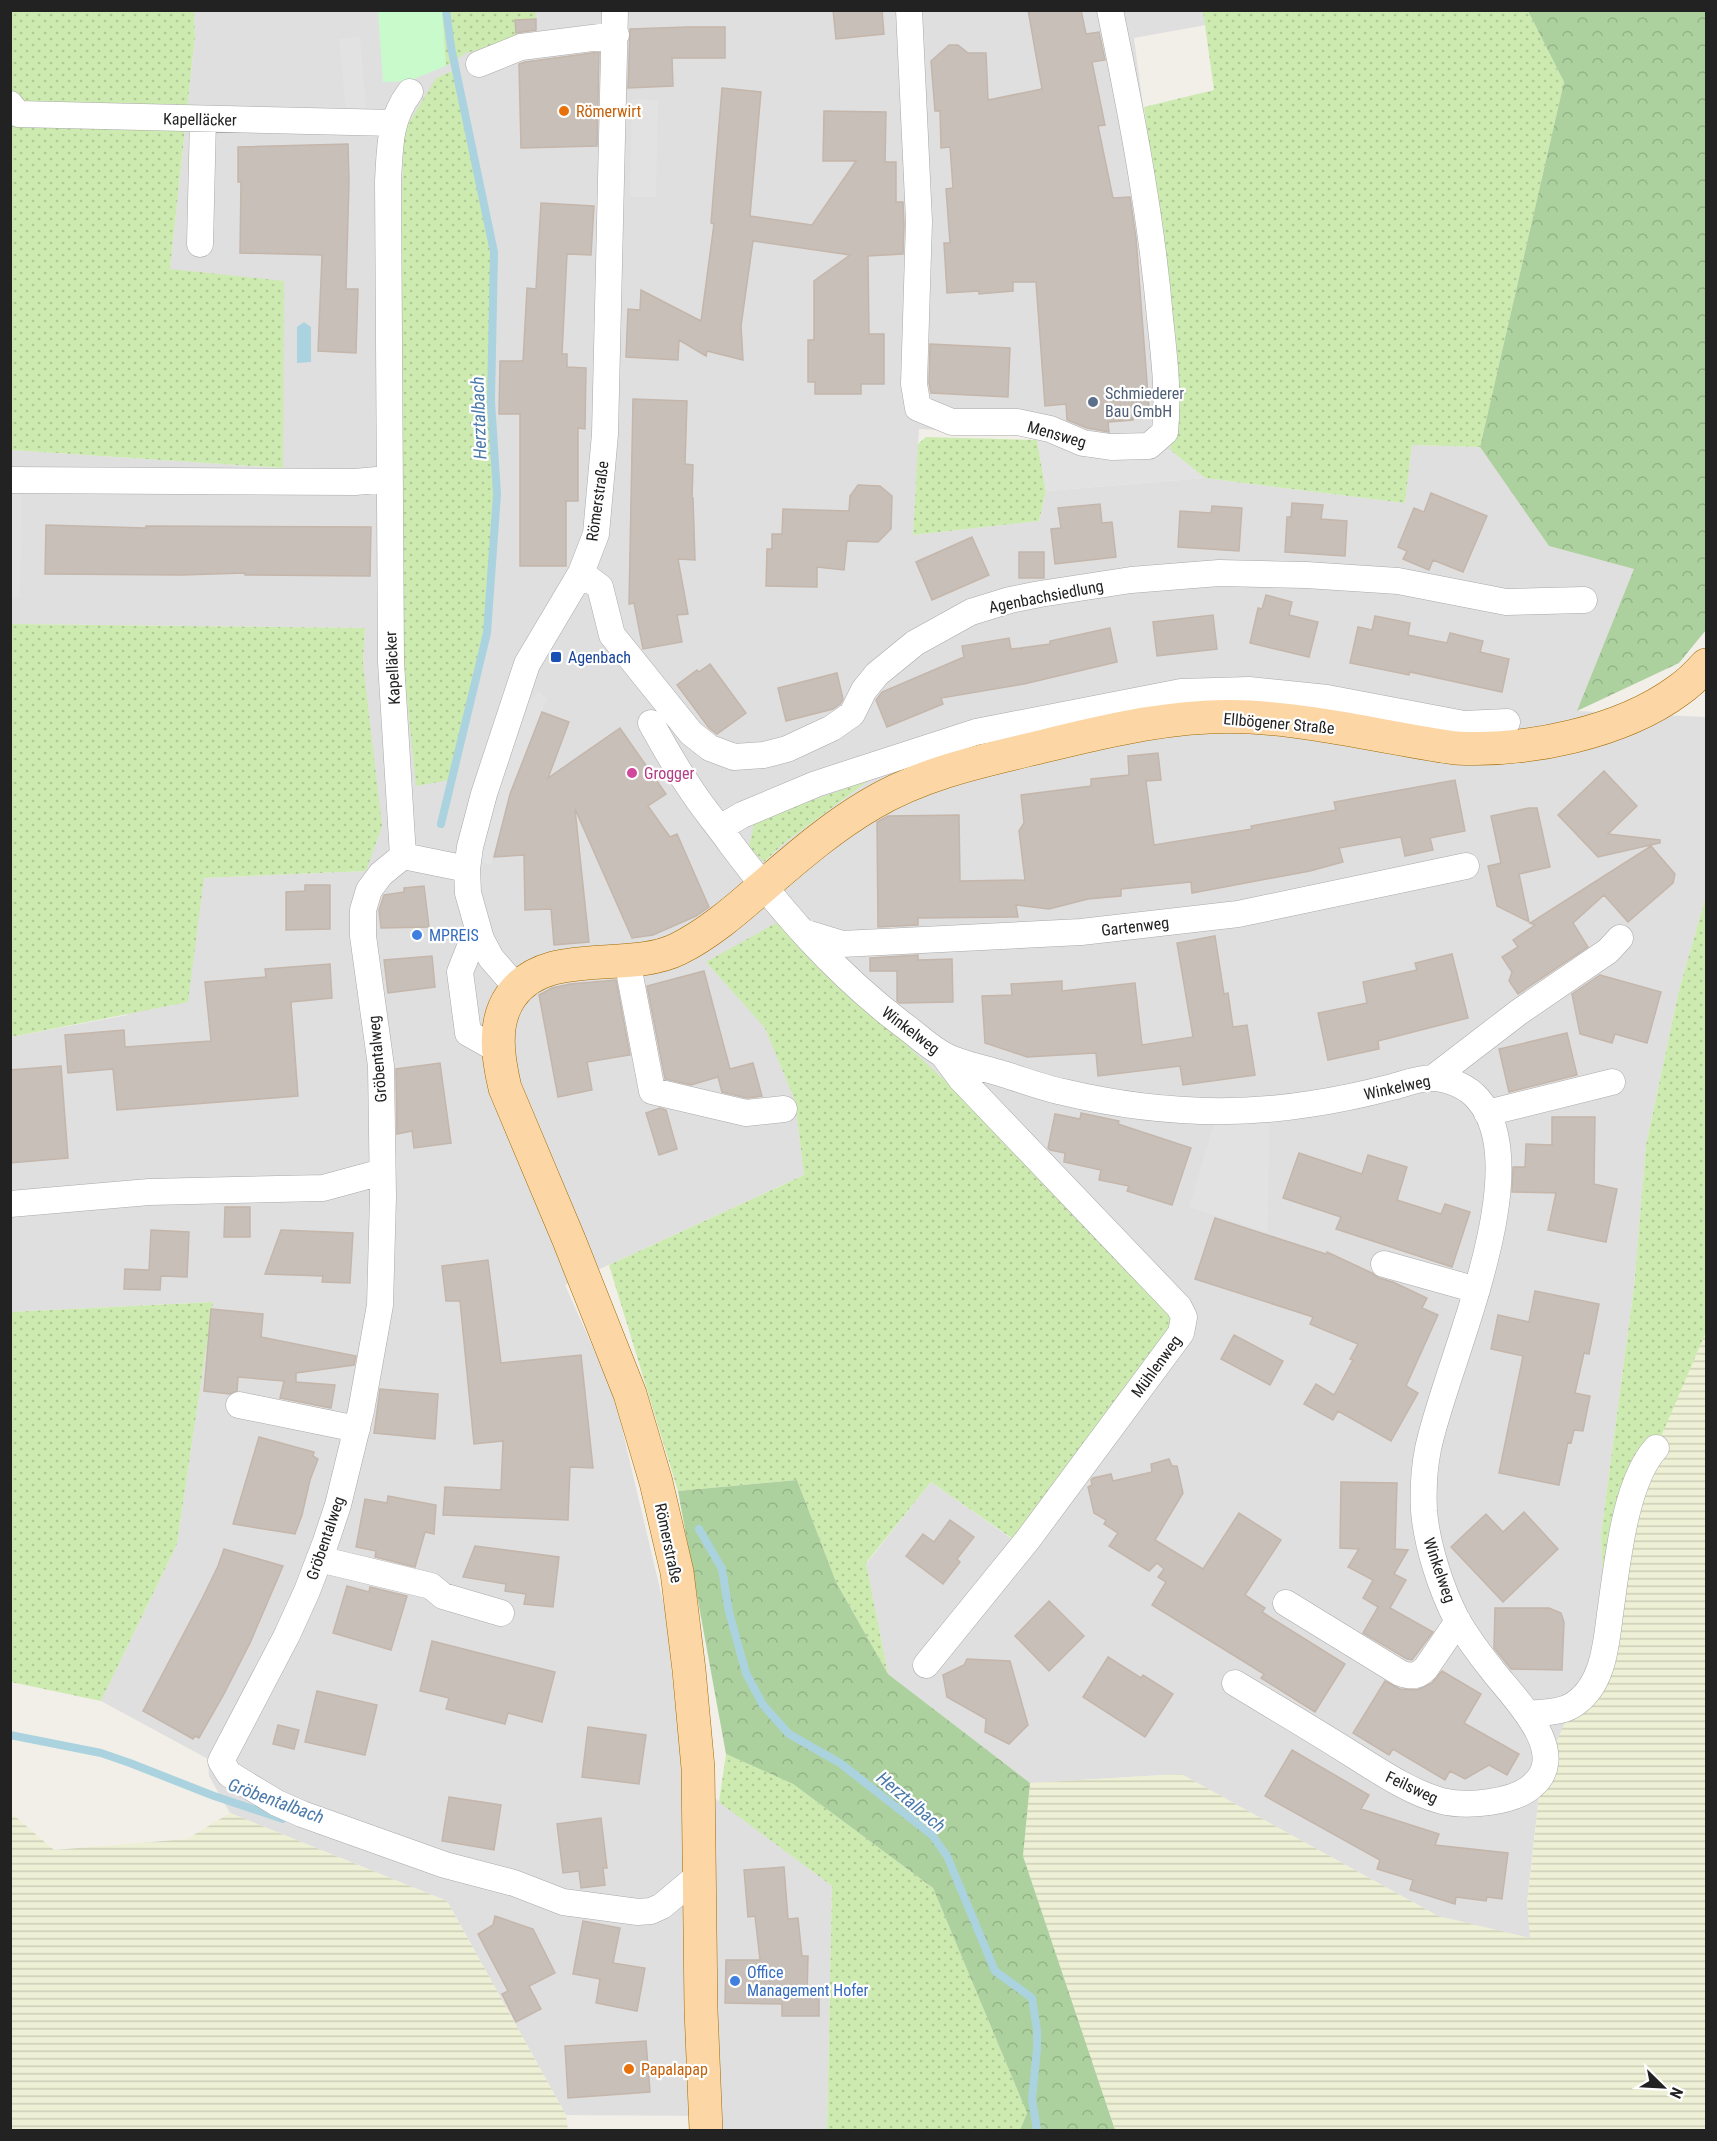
<svg xmlns="http://www.w3.org/2000/svg" width="1717" height="2141" font-family="'Roboto Condensed',sans-serif">
  <style>
    .residential { fill: #e0dfdf; fill-rule: evenodd }
    .farmland { fill: url(#farmland-rules) }
    .grass { fill: url(#grass-dots) }
    .forest { fill: url(#forest-crowns) }
    .park { fill: #c8facc }
    .parking { fill: #e2e2e2 }
    .water { fill: #aad3df }
    .lines { fill: none; stroke-linecap: round; stroke-linejoin: round }
    .stream { stroke: #aad3df; stroke-width: 8 }
    .building { fill: #c7bfb8; stroke: #c4b6ab; stroke-width: 1.5 }
    .minor-casing { stroke: #a9a9a9; stroke-width: 27 }
    .major-casing { stroke: #a06b00; stroke-width: 34 }
    .minor { stroke: #fff; stroke-width: 26 }
    .major { stroke: #fcd6a4; stroke-width: 33 }
    .food-dot { fill: #e8710a; stroke: #fff; stroke-width: 2 }
    .service-dot { fill: #5c6f8a; stroke: #fff; stroke-width: 2 }
    .transit-dot { fill: #1a4fb4; stroke: #fff; stroke-width: 2 }
    .hotel-dot { fill: #d1479c; stroke: #fff; stroke-width: 2 }
    .shop-dot { fill: #3f7fe0; stroke: #fff; stroke-width: 2 }
    .labels { text-anchor: middle; stroke-width: 4.5; stroke-linejoin: round; paint-order: stroke }
    .food-label { font-size: 16px; fill: #c56008; stroke: #fff; text-anchor: start }
    .street-label { font-size: 16px; fill: #222; stroke: #fff }
    .service-label { font-size: 16px; fill: #4e5e75; stroke: #fff; text-anchor: start }
    .transit-label { font-size: 16px; fill: #164399; stroke: #fff; text-anchor: start }
    .hotel-label { font-size: 16px; fill: #b23c85; stroke: #fff; text-anchor: start }
    .shop-label { font-size: 16px; fill: #366cbe; stroke: #fff; text-anchor: start }
    .water-label { font-size: 18px; font-style: italic; fill: #4a7aab; stroke: #fff }
  </style>
  <defs>
    <pattern id="farmland-rules" width="6" height="5" patternUnits="userSpaceOnUse" patternTransform="scale(1.5)"><rect width="6" height="5" fill="#eef0d5"/><path d="M0 2.5h6" fill="none" stroke="#ccceb7"/></pattern>
    <pattern id="grass-dots" width="8" height="8" patternUnits="userSpaceOnUse" patternTransform="scale(1.5)"><rect width="8" height="8" fill="#cdebb0"/><path d="M2 2h.1M6 6h.1" fill="none" stroke="#b0c997" stroke-width="1.8" stroke-linecap="round"/></pattern>
    <pattern id="forest-crowns" width="20" height="18" patternUnits="userSpaceOnUse" patternTransform="scale(1.5)"><rect width="20" height="18" fill="#add19e"/><path d="M2 6a3 3 0 1 1 6 0M12 15a3 3 0 1 1 6 0" fill="none" stroke="#95b388"/></pattern>
  </defs>
  <rect width="100%" height="100%" fill="#f2efe9"/>
  <path class="residential" d="M194,11H1203L1206,25L1134,38L1178,370L1170,450L1082,458L1049,436L919,429L913,535L1039,521L1046,491L1205,478L1405,503L1412,445L1480,447L1549,546L1635,569L1578,711L1706,717V896L1679,990L1646,1145L1634,1287L1601,1534L1606,1678L1541,1777L1527,1903L1531,1939L1438,1916L1181,1774L1030,1783L888,1674L866,1564L931,1482L1022,1546L1168,1363L706,962L765,1027L795,1101L804,1175L565,1285L614,1395L665,1610L683,1774L832,1886L827,2130H714L713,2116L566,2115L447,1901L230,1813L209,1776L208,1759L101,1701L177,1544L213,1302L11,1312V1037L127,1015L204,878L366,871L363,663L365,628L11,624V450L282,468L170,269L195,36ZM865,783L783,844L765,862L749,847Z"/>
  <path class="farmland" d="M1706,1332V2130H1115L1023,1856L1030,1783L1181,1774L1438,1916L1530,1938L1527,1905L1541,1777L1566,1720L1606,1678L1630,1497Z
    M10,1812L54,1850L187,1839L230,1813L447,1901L566,2115L568,2130H11Z"/>
  <path class="grass" d="M10,11H194L195,36L170,269L284,281L283,468L11,450Z
    M442,11H536V19L515,20L517,39L466,53L446,66Z
    M1203,11H1528L1564,82L1480,447L1412,445L1405,503L1205,478L1170,450L1178,370L1144,107L1214,90Z
    M455,70L494,252L491,401L497,494L487,633L450,780L416,786L401,641L398,331L404,131L436,78Z
    M926,437L1037,440L1046,491L1039,521L913,535L918,444Z
    M11,624L365,628L363,663L382,826L366,871L204,878L188,1002L11,1037Z
    M868,781L783,844L764,862L749,847L755,820Z
    M1706,896V1332L1656,1448L1650,1454L1606,1678L1601,1534L1634,1287L1646,1145L1679,990Z
    M776,923L1181,1301L1168,1363L1023,1546L931,1482L866,1563L888,1674L836,1582L797,1480L678,1491L609,1265L804,1175L795,1101L765,1028L706,962Z
    M213,1302L177,1544L101,1701L11,1682V1312Z
    M726,1754L793,1784L933,1888L1027,2113L1020,2130H827L832,1886L719,1802Z"/>
  <path class="forest" d="M1528,11H1706V630L1679,663L1577,711L1634,569L1549,546L1480,447L1564,82Z
    M797,1480L836,1582L888,1674L1030,1783L1023,1856L1115,2130H1020L1027,2113L933,1888L793,1784L726,1754L678,1491Z"/>
  <path class="park" d="M378,11H442L446,66L409,81L383,82Z"/>
  <path class="parking" d="M360,37L366,108L346,110L339,39Z
    M632,99L658,100L656,197H630Z
    M1049,436L1082,458L1170,450L1205,478L1046,491L1037,440Z
    M11,493L22,494L20,597H11Z
    M539,691L547,699L510,794L491,865L478,861L511,733L522,708Z
    M1214,1124H1269L1268,1233L1189,1207Z"/>
  <path class="water" d="M304,322L311,327V362L297,363V327Z"/>
  <g class="lines">
    <path class="stream" d="M441,824L487,633L497,494L491,401L494,252L451,47L446,10
      M699,1529L722,1569L729,1612L746,1673L763,1705L789,1734L840,1763L932,1835L947,1856L995,1971L1032,1998L1037,2030V2049L1032,2099L1037,2130
      M10,1735L101,1753L130,1763L214,1796L283,1819"/>
  </g>
  <path class="building" d="M833,10H882L884,34L836,39Z
    M1028,10H1081L1086,34L1099,32L1105,60L1092,62L1105,125L1098,126L1113,198L1130,197L1136,238L1149,408L1133,409V420L1108,422L1109,432L1087,428L1067,420L1066,404L1045,406L1036,282H1013V291L979,294V291L947,293L944,243H950L946,189L953,188L950,147L941,148L940,111H935L931,61L949,45H958L968,53H986L988,100L1042,89Z
    M536,19V30L516,33L515,20Z
    M688,27H725V58H672L673,86L628,88L630,29Z
    M599,52L597,146L521,148L519,64L525,62Z
    M722,88L761,92L750,216L812,225L856,161H823L824,111L886,112L885,162H896V202H903L904,225L903,254L868,256L869,334H884V384H861V394H815V382H808V340H814V281L850,255L753,241L741,326L743,360L707,351L706,356L679,340L678,360L626,357L628,309L640,310L641,290L701,321L714,224L711,223Z
    M348,144L349,181L346,289H358L356,353L318,351L322,255L240,253L241,182H238V147Z
    M541,203L594,206L591,255L567,254L562,354H567V367L586,368L585,429L578,428V501H566V566H520V414H499L500,361H523L527,288L536,289Z
    M930,344L1010,348L1008,397L931,393L929,383Z
    M633,399L687,401L685,464L693,465L692,498H693L695,560L678,559L688,614L677,615L682,642L643,649L634,603L629,604Z
    M858,485L880,486L892,496L891,529L878,542L847,541L844,570L817,567V587L766,586L767,549H772V534H782L783,509L849,511L850,496Z
    M1431,493L1487,516L1463,572L1433,560L1429,570L1403,559L1407,551L1398,547L1414,508L1424,512Z
    M1292,503L1323,505L1321,519L1347,521L1345,556L1285,552L1287,517H1291Z
    M1100,504L1102,523L1112,522L1116,557L1055,564L1051,529L1061,528L1058,508Z
    M1212,506L1242,508L1239,551L1178,547L1180,511L1211,513Z
    M46,525L146,528V526L371,527L370,576L245,575V573L182,575L45,574Z
    M972,537L989,575L932,600L916,562Z
    M1019,552H1044V578H1019Z
    M1266,595L1292,602L1289,615L1318,622L1309,657L1250,643L1258,608L1262,609Z
    M1213,615L1217,649L1157,656L1153,622Z
    M1375,616L1410,623L1408,635L1447,643L1450,633L1483,641L1480,652L1509,659L1502,692L1410,672L1409,675L1350,663L1358,627L1372,630Z
    M1110,628L1117,662L1024,684L941,698L943,704L887,727L876,700L882,692L964,657L962,646L1009,638L1011,649L1020,648L1021,650V648L1050,644V641Z
    M710,664L746,713L717,734L709,728L677,685L697,670L699,672Z
    M837,673L843,699L840,704L833,709L786,721L778,688Z
    M542,712L569,722L548,778L620,728L666,794L648,806L670,837L677,834L709,907L696,916L653,935L632,938L575,809L589,942L554,945L551,909L525,910L524,855L494,857L510,794Z
    M1158,753L1161,780L1146,781L1154,845L1252,829L1251,826L1336,810L1334,802L1455,780L1465,831L1430,838L1433,850L1405,856L1401,837L1339,848L1343,862L1310,871L1192,893L1191,882L1121,889V896L1088,899L1049,909L1016,905L1018,917L918,918V925L878,927L877,822L888,816L959,815L960,881L1025,880L1019,831L1024,823L1021,795L1091,786V779L1129,775L1128,756Z
    M1604,771L1637,806L1608,834L1660,840V843L1598,857L1558,815Z
    M1529,808H1537L1550,867L1519,874L1529,922L1497,906L1488,866L1501,863L1491,816Z
    M1651,846L1675,874L1673,883L1628,922L1604,895L1573,923L1588,947L1518,994L1509,981L1512,972L1502,957L1518,947L1513,940L1535,925L1530,923Z
    M305,885H330V929L286,930V892L305,891Z
    M424,886L429,927L381,928L379,910L384,895L404,892V888Z
    M1215,936L1224,994L1228,993L1233,1027L1247,1025L1255,1075L1183,1085L1180,1066L1098,1076L1096,1053L1027,1057L985,1043L982,996L1012,995L1011,984L1062,981V991L1135,983L1142,1045L1193,1037L1177,943Z
    M1452,954L1468,1018L1378,1041L1379,1049L1328,1060L1318,1013L1367,1003L1363,982L1417,970L1415,963Z
    M918,955V960L952,959L953,1002L900,1003L897,1001V971H870V958Z
    M432,956L435,987L388,993L384,960Z
    M330,964L332,998L291,1002L298,1096L117,1110L113,1069L68,1073L65,1035L124,1030L125,1047L211,1041L205,982L266,977L265,969Z
    M704,971L730,1069L753,1063L762,1096L747,1098L722,1092L718,1077L691,1085L665,1079L647,986Z
    M1600,975L1661,992L1647,1043L1615,1034L1612,1043L1580,1034L1572,994Z
    M616,980L630,1055L587,1062L592,1090L558,1097L539,995L552,988L570,984Z
    M1567,1033L1577,1075L1509,1092L1499,1049Z
    M440,1063L451,1143L414,1148L412,1131L397,1134L396,1069Z
    M61,1066L68,1158L10,1163V1070Z
    M660,1108L666,1110L677,1149L659,1155L646,1113Z
    M1081,1113L1119,1121L1118,1124L1191,1148L1172,1205L1127,1191L1129,1186L1099,1180L1101,1170L1064,1162L1065,1153L1050,1150L1048,1148L1055,1114L1080,1119Z
    M1552,1117H1595L1594,1184L1617,1189L1606,1242L1548,1230L1556,1193L1512,1192L1513,1167H1525L1526,1144L1552,1145Z
    M1299,1153L1362,1174L1368,1155L1407,1167L1397,1200L1441,1214L1445,1204L1470,1212L1452,1267L1336,1229L1341,1217L1283,1198Z
    M225,1207H250V1237H224Z
    M1215,1218L1326,1254L1327,1252L1372,1273L1379,1278L1393,1282L1427,1298L1422,1308L1438,1315L1406,1386L1418,1393L1391,1441L1338,1411L1333,1420L1304,1404L1316,1384L1334,1395L1353,1360L1350,1359L1358,1344L1310,1324L1313,1317L1195,1279Z
    M151,1230L189,1232L187,1277L161,1276L160,1290L124,1289L125,1269L149,1270Z
    M281,1230L353,1233L350,1283L322,1282L323,1276L265,1274Z
    M488,1260L501,1363L581,1355L593,1468L570,1467L568,1520L443,1515L445,1487L501,1490L503,1441L474,1444L460,1301H446L442,1266Z
    M1535,1291L1599,1304L1589,1354L1584,1353L1575,1393L1590,1396L1583,1431L1574,1430L1571,1443L1568,1442L1559,1485L1499,1473L1523,1356L1491,1349L1498,1315L1529,1322Z
    M211,1309L263,1314L261,1337L356,1356L354,1365L296,1373V1382L335,1385L331,1408L280,1398L284,1381L238,1377L237,1391L230,1394L204,1391Z
    M1234,1335L1283,1361L1270,1385L1221,1359Z
    M380,1389L438,1394L435,1439L374,1433Z
    M259,1437L314,1452L313,1456L318,1459L310,1480L302,1515L295,1534L233,1524Z
    M1169,1459L1172,1466H1177L1183,1493L1155,1540L1203,1569L1239,1513L1281,1540L1245,1595L1265,1608L1262,1612L1345,1664L1315,1712L1261,1678L1264,1674L1152,1605L1166,1582L1158,1577L1164,1569L1157,1563L1149,1571L1109,1546L1118,1533L1104,1524L1106,1520L1094,1513L1088,1487L1092,1485L1091,1480L1093,1478L1111,1474L1113,1481L1152,1472L1151,1464Z
    M1341,1482L1397,1483L1395,1549L1408,1550L1394,1574L1406,1580L1390,1608L1433,1632L1412,1660L1407,1659L1363,1633L1378,1607L1363,1598L1373,1580L1348,1567L1359,1549L1340,1548Z
    M388,1496L436,1505L434,1534L425,1532L415,1567L375,1557L376,1551L356,1547L365,1499L387,1503Z
    M1524,1512L1558,1549L1503,1602L1451,1547L1486,1514L1503,1532Z
    M950,1520L974,1537L957,1559L960,1562L943,1584L906,1556L923,1534L934,1542Z
    M475,1546L559,1557L553,1607L524,1604L526,1594L505,1591L506,1584L463,1577Z
    M224,1549L283,1566L250,1643L224,1694L199,1738L195,1736L193,1739L143,1711L202,1599L218,1566Z
    M347,1586L369,1592L370,1587L407,1596L391,1650L333,1633Z
    M1049,1601L1084,1636L1049,1671L1015,1636Z
    M1495,1608H1549L1561,1613L1564,1622L1562,1670L1511,1669L1494,1648Z
    M432,1641L555,1672L542,1722L508,1713L505,1724L446,1709L449,1698L420,1691Z
    M1108,1657L1141,1678L1143,1675L1173,1694L1145,1737L1083,1697Z
    M967,1659L1010,1661L1028,1725L1009,1744L985,1732L986,1719L947,1697L943,1675L964,1665Z
    M1442,1671L1481,1694L1464,1723L1519,1754L1507,1775L1489,1765L1465,1779L1450,1771L1445,1780L1393,1749L1389,1755L1353,1733L1385,1681L1400,1689L1417,1690L1432,1683Z
    M317,1691L377,1705L365,1755L305,1742Z
    M278,1725L299,1730L294,1749L273,1744Z
    M588,1727L646,1735L639,1784L582,1777Z
    M1292,1750L1369,1795L1361,1809L1439,1834L1435,1845L1508,1853L1502,1899L1487,1897L1486,1901L1456,1897L1455,1904L1410,1890L1413,1880L1377,1869L1380,1860L1265,1796Z
    M449,1797L501,1805L494,1850L442,1841Z
    M601,1818L607,1868H603L605,1885L581,1888L579,1871L563,1873L557,1824Z
    M784,1867L788,1919L798,1918L802,1956H808L807,1994H819V2016H782V2004L725,2003L726,1960H760L755,1916L748,1917L744,1870Z
    M495,1916L533,1929L555,1973L529,1986L541,2009L516,2022L502,1994L508,1991L478,1934L493,1925Z
    M583,1921L620,1928L613,1963L645,1968L637,2011L596,2003L600,1979L573,1974Z
    M646,2041L650,2092L568,2098L565,2046Z"/>
  <g class="lines">
    <g class="minor-casing">
      <path id="minor" d="M909,10L919,221L914,384L918,408L952,422H1017L1050,429L1083,443L1111,447L1149,446L1165,432C1169,393 1164,356 1160,318C1151,214 1131,112 1110,10
        M479,64L521,47L616,35
        M10,104L18,114L394,123
        M200,244L203,119
        M10,480L355,482L388,479
        M581,573L600,587L612,635L691,733L710,748L734,757L764,755L787,749L832,728L852,714L864,690L877,674L915,643L971,612L1010,600L1040,594L1131,580L1219,573L1306,575L1398,581L1506,602L1584,600
        M651,723C663,744 674,765 688,785C701,806 717,824 731,844C782,912 834,972 902,1024C916,1034 929,1047 944,1055C960,1064 985,1068 1003,1074C1023,1080 1043,1088 1063,1092C1143,1111 1229,1117 1310,1104C1338,1100 1365,1094 1392,1087C1404,1084 1419,1078 1432,1078C1448,1078 1468,1087 1478,1099C1540,1170 1444,1368 1428,1449C1424,1469 1423,1491 1424,1511C1427,1546 1441,1589 1457,1620C1467,1637 1481,1656 1493,1671C1513,1697 1572,1753 1532,1786C1513,1803 1466,1807 1442,1801C1409,1792 1379,1771 1350,1753C1312,1729 1273,1706 1235,1683
        M720,828L742,815L816,784L976,732L1181,692L1249,690L1327,698L1464,724L1507,722
        M403,856L391,662L388,181C390,148 389,119 410,92
        M467,869L403,856L381,874L369,890L363,910V936L381,1066L383,1197L380,1305L361,1411L338,1505L325,1544L307,1591L287,1635L221,1761L229,1774L277,1803L302,1814L445,1865L514,1883L563,1902L638,1912L651,1911L662,1906L699,1875
        M477,929L460,972L468,1033L498,1050
        M803,932L842,944L1081,932L1238,914L1466,866
        M627,960L652,1091L746,1113L784,1109
        M517,988L491,958L481,939L468,893L467,869L470,847L484,794L527,664L581,573L596,534L605,434L615,10
        M1433,1078L1519,1012L1608,951L1620,938
        M1487,1113L1612,1082
        M10,1204L149,1192L323,1188L382,1172
        M1384,1264L1477,1290
        M239,1405L357,1429
        M319,1559L431,1586L443,1596L501,1613
        M1286,1603L1400,1673C1410,1677 1418,1677 1426,1668L1458,1621
        M926,1665L1029,1538L1181,1333L1184,1317L1179,1307L961,1079L944,1056
        M1528,1714C1544,1712 1560,1713 1573,1705C1603,1686 1606,1646 1610,1614C1617,1567 1624,1483 1656,1448"/>
    </g>
    <g class="major-casing">
      <path id="major" d="M706,2130L701,2010L698,1768L689,1670L677,1572L656,1482L630,1394L569,1240L505,1088C498,1058 492,1023 511,996C547,945 627,974 678,949C708,934 735,911 760,889C795,859 830,828 871,804C923,773 981,761 1040,747C1109,730 1179,713 1250,717C1319,721 1387,738 1455,748C1526,752 1621,733 1679,690C1689,683 1698,674 1706,665"/>
    </g>
    <use href="#minor" class="minor"/>
    <use href="#major" class="major"/>
  </g>
  <g class="food-dot">
    <circle cx="564" cy="111" r="6"/>
    <circle cx="629" cy="2069" r="6"/>
  </g>
  <circle class="service-dot" cx="1093" cy="402" r="6"/>
  <rect class="transit-dot" x="550" y="651" width="12" height="12" rx="3"/>
  <circle class="hotel-dot" cx="632" cy="773" r="6"/>
  <g class="shop-dot">
    <circle cx="417" cy="935" r="6"/>
    <circle cx="735" cy="1981" r="6"/>
  </g>
  <g class="labels">
    <g class="food-label">
      <text x="576" y="117">Römerwirt</text>
      <text x="641" y="2075">Papalapap</text>
    </g>
    <g class="street-label">
      <text transform="translate(200 119) rotate(1)" y="6">Kapelläcker</text>
      <text transform="translate(1057 434) rotate(16)" y="6">Mensweg</text>
      <text transform="translate(597 501) rotate(-82)" y="6">Römerstraße</text>
      <text transform="translate(1046 596) rotate(-11)" y="6">Agenbachsiedlung</text>
      <text transform="translate(392 668) rotate(-93)" y="6">Kapelläcker</text>
      <text transform="translate(1279 723) rotate(5)" y="6">Ellbögener Straße</text>
      <text transform="translate(1135 926) rotate(-7)" y="6">Gartenweg</text>
      <text transform="translate(911 1030) rotate(37)" y="6">Winkelweg</text>
      <text transform="translate(377 1059) rotate(-95)" y="6">Gröbentalweg</text>
      <text transform="translate(1397 1087) rotate(-12)" y="6">Winkelweg</text>
      <text transform="translate(1156 1366) rotate(-54)" y="6">Mühlenweg</text>
      <text transform="translate(325 1538) rotate(-71)" y="6">Gröbentalweg</text>
      <text transform="translate(669 1543) rotate(78)" y="6">Römerstraße</text>
      <text transform="translate(1440 1570) rotate(71)" y="6">Winkelweg</text>
      <text transform="translate(1412 1787) rotate(25)" y="6">Feilsweg</text>
    </g>
    <g class="service-label">
      <text x="1105" y="399">Schmiederer<tspan x="1105" dy="18">Bau GmbH</tspan></text>
    </g>
    <g class="transit-label">
      <text x="568" y="663">Agenbach</text>
    </g>
    <g class="hotel-label">
      <text x="644" y="779">Grogger</text>
    </g>
    <g class="shop-label">
      <text x="429" y="941">MPREIS</text>
      <text x="747" y="1978">Office<tspan x="747" dy="18">Management Hofer</tspan></text>
    </g>
    <g class="water-label">
      <text transform="translate(479 418) rotate(-92)" y="6">Herztalbach</text>
      <text transform="translate(276 1801) rotate(20)" y="6">Gröbentalbach</text>
      <text transform="translate(911 1802) rotate(40)" y="6">Herztalbach</text>
    </g>
  </g>
  <rect width="1717" height="2141" fill="none" stroke="#222222" stroke-width="24"/>
  <g transform="translate(1663 2087) rotate(114)" stroke="#ffffff" stroke-width="4.5" paint-order="stroke">
  <path d="M0-4.5L10 22L0 15L-10 22Z" fill="#222222"/>
  <text y="-9" font-size="16" font-weight="bold" text-anchor="middle" fill="#222222">N</text>
  </g>
</svg>
